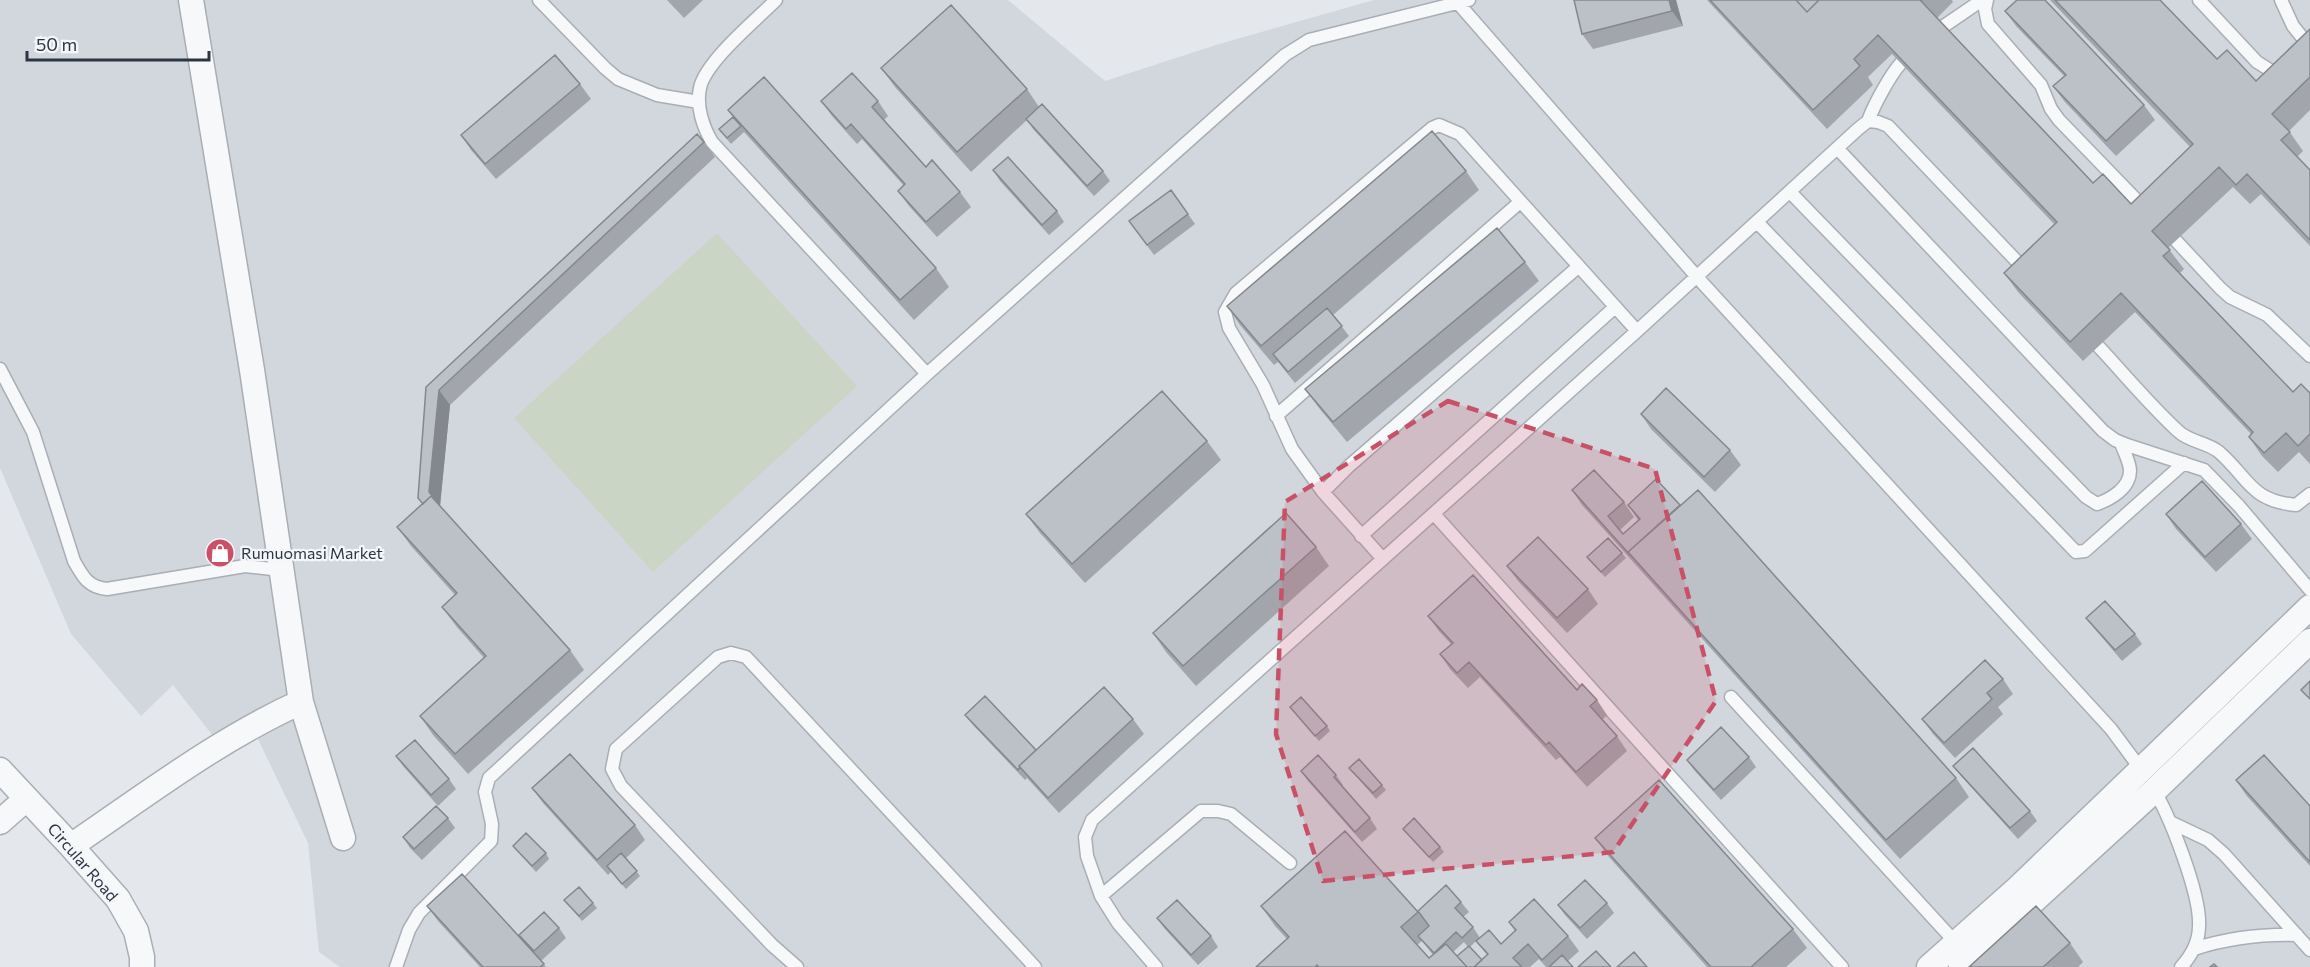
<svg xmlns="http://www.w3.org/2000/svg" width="2310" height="967" font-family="Commissioner,sans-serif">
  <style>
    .built { fill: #d2d7dd }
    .green { fill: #cad5c6 }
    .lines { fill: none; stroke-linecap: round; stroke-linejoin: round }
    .service-casing { stroke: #a9aeb5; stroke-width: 15 }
    .minor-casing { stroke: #a9aeb5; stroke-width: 27 }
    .service { stroke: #f7f8fa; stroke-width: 12 }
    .minor { stroke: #f7f8fa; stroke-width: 24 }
    .wall { fill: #a2a6ac; fill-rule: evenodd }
    .shaded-wall { fill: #84878c }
    .building { fill: #bcc1c8; stroke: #84878c; stroke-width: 1.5 }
    .marked { fill: #c95167; fill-opacity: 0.2; stroke: #c95167; stroke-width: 4.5; stroke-dasharray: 12 8; stroke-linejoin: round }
    .labels { text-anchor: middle; stroke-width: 4.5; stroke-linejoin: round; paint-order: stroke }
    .poi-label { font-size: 16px; fill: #2c3643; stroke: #f4f6f9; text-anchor: start }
    .street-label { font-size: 16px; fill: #2c3643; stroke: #f4f6f9 }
  </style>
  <rect width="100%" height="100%" fill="#e4e7eb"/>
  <path class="built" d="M0,0H1008L1105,81L1216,45L1374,0H2310V967H340L319,952L308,843L257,737L228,755L173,685L141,716L71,634L0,468Z"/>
  <path class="green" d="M717,233L857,386L653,572L514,418Z"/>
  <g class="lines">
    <g class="service-casing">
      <path id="service" d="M539,0L605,68L618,79L657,95L699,102
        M776,0C756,20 705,62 700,88C696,106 703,127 712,142L927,374
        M1987,0L1985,9L1988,24L2041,85L2051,109L2059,120L2147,211
        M2199,0L2257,62L2281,77
        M2281,0L2293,26L2310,47
        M1458,3L1697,277L2111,729L2143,772
        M1941,28L1982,0
        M1868,121C1874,105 1890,75 1901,63
        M1837,148L2103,431L2115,440L2127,445L2204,470L2239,506L2310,590
        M1790,192L2086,497L2097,504C2111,499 2130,488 2130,471C2130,462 2124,452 2121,443
        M1757,222L2076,552L2085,551L2184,463
        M2166,230L2220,288L2230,297L2267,315L2310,356
        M2099,347C2125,375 2150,405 2178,431C2189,442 2207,442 2219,452C2248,477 2250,501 2296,505L2310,494
        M0,369L33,432L74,561C83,577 88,587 107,589L245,566L281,570
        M1276,416L1520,202
        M1323,492L1349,466L1578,267
        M1434,514L1842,967
        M1361,536L1614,308
        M1383,559L1323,492L1292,449L1263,385L1229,328L1225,312L1236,293L1432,128L1439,125L1460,134L1637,331
        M1731,697L1956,943
        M2152,787C2169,813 2201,895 2199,926C2199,941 2191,956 2181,967
        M2170,822L2208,840L2224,854L2310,950
        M1101,896L1201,811H1218L1231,814L1290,863
        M2194,949C2228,938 2260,934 2297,935
        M396,967L409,930L419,913L491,841L492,824L485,792L489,778L927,374L1285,55L1309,40L1469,0
        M797,967L772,945L621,786L612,769L616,749L718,657L731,653L746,657L1035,967
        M1156,967L1118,923L1101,896L1087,856L1085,837L1092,820L1637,331L1858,129L1868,121L1878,122L1888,126L2026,271"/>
    </g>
    <g class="minor-casing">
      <path id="minor" d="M191,0L252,370L301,702L343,838
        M0,770L71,846L118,899L136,931L142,957V967
        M0,822L26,799
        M71,846C146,795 219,739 301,702
        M1929,967L2018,888L2310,607
        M1961,967L2155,790L2310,641"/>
    </g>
    <use href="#service" class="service"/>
    <use href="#minor" class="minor"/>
  </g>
  <path class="wall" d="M667,0H703L684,18Z
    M1574,0H1676L1683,26L1593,49L1582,34Z
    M1707,0H1952L1953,2L1937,18L2093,183L2131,204L2190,147L2050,0H2160L2217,59L2256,81L2310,29V110L2289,131L2303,151L2297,157L2310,170V246L2261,194L2250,204L2233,187L2168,248L2184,269L2180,273L2293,392L2310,393V464L2299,452L2278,472L2262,456L2249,437L2251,434L2135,312L2083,361L2018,292L2004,273L2055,225L1892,54L1868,77L1873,85L1827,129Z
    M2005,11L2144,105L2155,120L2116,156L2064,101L2053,86L2064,76L2016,26Z
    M881,68L1027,89L1039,107L1103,171L1110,181L1094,196L1033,129L1027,120L971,172L895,87Z
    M580,84L591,99L496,179L471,150L461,135Z
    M821,101H878L888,116L884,120L926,167L960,192L971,207L937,237L909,206L898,191L904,186L862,139L857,144L832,116Z
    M728,110L936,268L949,287L914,320L744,132L731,144L719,129L733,117Z
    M704,142L715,157L450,405L440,506L570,650L584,670L468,774L433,735L420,716L484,658L456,626L442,607L455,595L411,546L397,527L423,504L418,498L426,387Z
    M993,170L1057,211L1064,222L1049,235L1000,181Z
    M1466,171L1479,190L1333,315L1349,336L1295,383L1278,362L1274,365L1240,325L1227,306Z
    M1171,190L1195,224L1154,255L1129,221Z
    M1525,262L1539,281L1347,442L1319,408L1305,389Z
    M1641,414L1730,450L1741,465L1715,492L1651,429Z
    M1207,441L1221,460L1085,583L1040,533L1026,514Z
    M1572,490L1624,502L1634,517L1620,530L1623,534L1638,520L1628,505H1680L1956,778L1969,797L1900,859L1582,505Z
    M2166,514L2241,524L2252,539L2216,572L2176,529Z
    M1316,547L1329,566L1196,686L1166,652L1153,633Z
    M1622,553L1626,558L1605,577L1587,557Z
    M1507,566L1588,589L1598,604L1567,633L1518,581Z
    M1428,616L1597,700L1607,715L1602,720L1617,736L1627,751L1587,787L1560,757L1556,760L1480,677L1468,688L1450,669L1440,654L1451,644L1439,631Z
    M2086,618L2135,634L2142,644L2122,661L2094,628Z
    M2003,679L2013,694L1998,707L2003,714L1955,758L1933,734L1922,719Z
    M1290,707L1327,726L1330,731L1319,741Z
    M965,715L1036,750L1133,719L1144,734L1059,813L1027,778L1025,780L973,725Z
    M396,756L449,779L456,789L438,806L403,766Z
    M1749,757L1756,767L1721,800L1694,770L1687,760Z
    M1953,766L2030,811L2037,821L2018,839L1961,776Z
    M1349,768L1382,785L1386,790L1376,799Z
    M1301,771L1336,775L1343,785L1342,786L1370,818L1377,829L1362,842L1308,781Z
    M2236,780L2310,806V866L2246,795Z
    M532,788L635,825L645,840L626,858L640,876L626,889L611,872L608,875L543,803Z
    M448,818L455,828L422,860L410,848L403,837Z
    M1403,829L1440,847L1444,852L1433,862Z
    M1595,838L1793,929L1807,948L1786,967H1707L1609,857Z
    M513,846L546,853L549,859L536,872Z
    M564,900L593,903L597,908L582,921Z
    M1461,902L1469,912L1463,917L1473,927L1480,938L1501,944L1515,931L1509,922L1568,936L1579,951L1568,961L1573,967H1546L1539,959L1530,967H1256L1287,939L1275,926L1261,906L1418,911ZM1422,941L1433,955L1429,958L1417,945ZM1476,941L1487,955L1482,960L1470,947ZM1464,942L1468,947L1457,956L1453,952Z
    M1607,903L1614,913L1587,939L1565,915L1558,905Z
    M427,906L525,943L519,935L559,928L566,938L541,961L546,967H480L438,921Z
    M1157,918L1211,936L1218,947L1198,965L1164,928Z
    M2070,943L2083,962L2078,967H1969Z"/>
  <path class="shaded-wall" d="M1669,0H1676L1683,26L1672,11Z
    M439,390L450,405L440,506L429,492Z"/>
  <path class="building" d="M1574,0H1669L1672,11L1582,34Z
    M1710,0H1796L1807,12L1819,0H1922L1921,1L2093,183L2103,174L2131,204L2193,144L2055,0H2160L2217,59L2227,50L2256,81L2310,29V77L2272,114L2290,132L2281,140L2310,170V240L2247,174L2236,185L2219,167L2152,231L2170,250L2163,256L2293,392L2301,384L2310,393V434L2298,446L2286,433L2264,453L2249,437L2253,432L2121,293L2070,342L2004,273L2057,222L1878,35L1854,59L1860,66L1813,110Z
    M1796,0H1819L1807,12Z
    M2017,0H2045L2144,105L2106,141L2053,86L2066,75L2005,11Z
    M951,5L1027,89L957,152L881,68Z
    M555,55L580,84L485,164L461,135Z
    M852,73L878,101L872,107L926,167L932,160L960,192L926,222L898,191L905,184L851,124L846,129L821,101Z
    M764,77L936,268L900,300L728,110Z
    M1042,104L1103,171L1087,186L1026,119Z
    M733,117L741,126L727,138L719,129Z
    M1432,131L1466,171L1261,346L1227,306Z
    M697,134L704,142L439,390L429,492L436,500H435L431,496L423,504L418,498L426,387Z
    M1008,157L1057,211L1042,225L993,170Z
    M1171,190L1188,214L1147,245L1129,221Z
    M1497,228L1525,262L1333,422L1305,389Z
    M1327,308L1342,326L1288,372L1273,354Z
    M1666,388L1730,450L1704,477L1641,414Z
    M1162,391L1207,441L1072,564L1026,514Z
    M1594,470L1624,502L1608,516L1623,534L1640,519L1628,505L1656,479L1680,505L1628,552L1631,556L1572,490Z
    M2202,481L2241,524L2205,557L2166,514Z
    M1698,490L1956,778L1886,840L1628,552Z
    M431,496L570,650L455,754L420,716L486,656L442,607L457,593L397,527Z
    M1286,513L1316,547L1183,666L1153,633Z
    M1538,537L1588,589L1557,618L1507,566Z
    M1608,538L1622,553L1601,572L1587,557Z
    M1473,575L1577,690L1582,684L1597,700L1590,706L1617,736L1576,772L1549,742L1546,745L1469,662L1457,673L1440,654L1453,643L1428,616Z
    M2105,601L2135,634L2115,650L2086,618Z
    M1985,660L2003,679L1987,693L1992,699L1944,743L1922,719Z
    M2310,681V699L2301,690Z
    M1104,687L1133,719L1048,798L1019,766Z
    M985,696L1036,750L1019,766L1020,767L1018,770L965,715Z
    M1301,697L1327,726L1315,736L1290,707Z
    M1721,727L1749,757L1714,790L1687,760Z
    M415,740L449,779L431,795L396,756Z
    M1973,748L2030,811L2010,828L1953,766Z
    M570,754L635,825L597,860L532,788Z
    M1318,755L1336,775L1334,777L1370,818L1355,832L1301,771Z
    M2264,755L2310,806V862L2236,780Z
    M1359,759L1382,785L1373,793L1349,768Z
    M1659,780L1793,929L1751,967H1711L1595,838Z
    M436,806L448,818L414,849L403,837Z
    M1414,818L1440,847L1429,857L1403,829Z
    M1345,831L1418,912L1401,927L1429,958L1446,944L1467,967H1319L1317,965L1315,967H1256L1289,937L1261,906Z
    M526,833L546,853L532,866L513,846Z
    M621,853L637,871L622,884L607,866Z
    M462,874L544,964L540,967H483L427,906Z
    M1585,880L1607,903L1580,928L1558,905Z
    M1446,885L1461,902L1455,908L1473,927L1462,938L1456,932L1434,953L1418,936L1429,926L1418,911Z
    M579,887L593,903L579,916L564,900Z
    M1534,899L1568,936L1542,960L1528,944L1513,958L1522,967H1474L1488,954L1476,941L1489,930L1501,944L1516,930L1509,922Z
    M1177,900L1211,936L1191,955L1157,918Z
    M2036,906L2070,943L2043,967H1969Z
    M544,912L559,928L534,951L519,935Z
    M1469,946L1482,960L1474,967H1467L1457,956Z
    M1596,951L1611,967H1578Z
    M1634,952L1647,967H1617Z
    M1562,955L1573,967H1549Z
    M2214,964L2217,967H2210Z"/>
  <path class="marked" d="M1448,401L1655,469L1716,701L1613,852L1323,881L1276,734L1285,502Z"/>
  <defs>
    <g id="shop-disc" transform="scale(1.5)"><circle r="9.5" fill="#c95167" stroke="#f4f6f9"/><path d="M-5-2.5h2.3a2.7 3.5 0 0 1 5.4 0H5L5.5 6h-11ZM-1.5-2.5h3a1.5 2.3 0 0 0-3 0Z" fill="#fff"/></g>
  </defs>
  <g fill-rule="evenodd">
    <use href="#shop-disc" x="220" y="553"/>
  </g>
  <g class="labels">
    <g class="poi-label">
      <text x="241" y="559">Rumuomasi Market</text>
    </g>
    <g class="street-label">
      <text transform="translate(83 862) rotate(49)" y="6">Circular Road</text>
    </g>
  </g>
  <path d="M27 51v9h182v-9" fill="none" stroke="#2c3643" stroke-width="3"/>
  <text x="36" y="51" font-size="18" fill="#2c3643" stroke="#f4f6f9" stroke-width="4.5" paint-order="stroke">50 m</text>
</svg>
